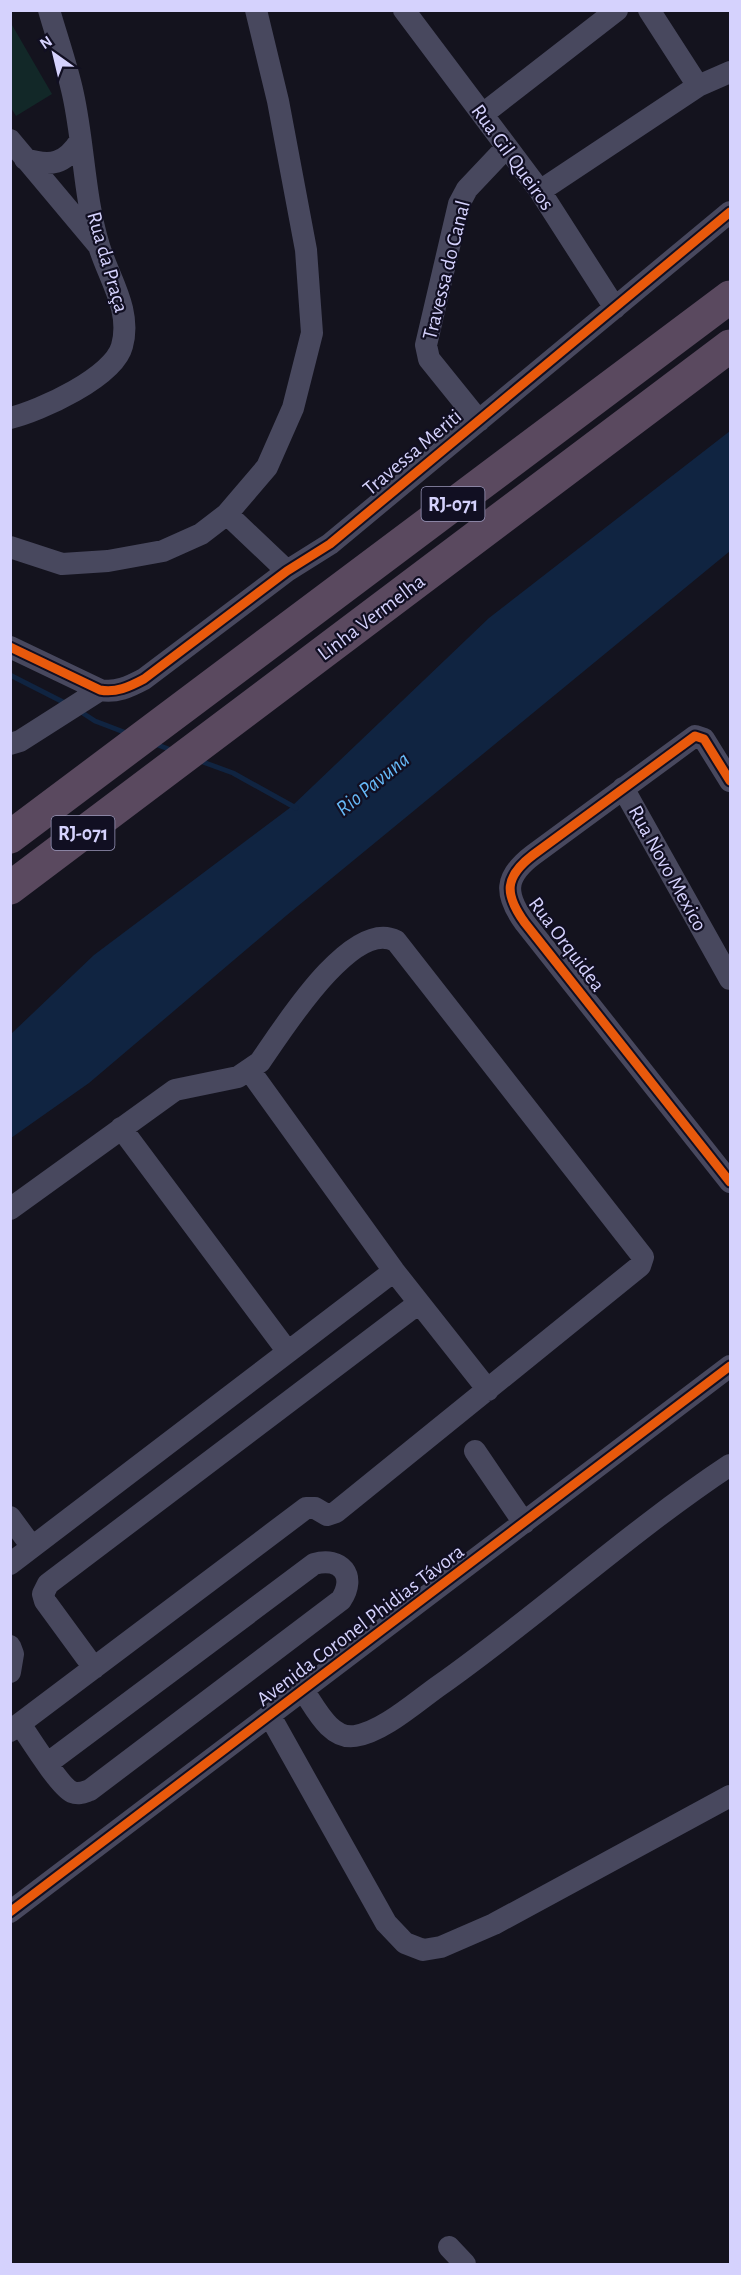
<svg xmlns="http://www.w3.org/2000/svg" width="741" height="2275" font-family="'Alegreya Sans',sans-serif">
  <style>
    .green { fill: #122828 }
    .water { fill: #102441 }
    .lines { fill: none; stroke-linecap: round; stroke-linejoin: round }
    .stream { stroke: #102441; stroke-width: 5 }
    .minor { stroke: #48485e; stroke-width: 22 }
    .highway { stroke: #5a495f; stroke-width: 33 }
    .cycleway-casing { stroke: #110f22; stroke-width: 13 }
    .cycleway { stroke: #e8590c; stroke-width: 9 }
    .labels { text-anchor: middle; stroke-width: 4.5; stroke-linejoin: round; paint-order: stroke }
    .shield { fill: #110f22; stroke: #9a98bb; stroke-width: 1.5 }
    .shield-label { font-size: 20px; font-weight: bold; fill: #d5d2fd }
    .street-label { font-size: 21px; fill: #d5d2fd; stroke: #110f22 }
    .water-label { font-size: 22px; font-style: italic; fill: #66b9f7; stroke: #110f22 }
  </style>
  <rect width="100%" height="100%" fill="#14131e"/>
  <path class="green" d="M12,25L52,94L16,116L10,106Z"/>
  <path class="water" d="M730,431V551L287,915L89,1083L11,1138V1034L94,955L291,807L489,618Z"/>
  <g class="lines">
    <path class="stream" d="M10,675L67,704
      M78,710L95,721L129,734
      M155,744L174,751
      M200,761L233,773L296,808"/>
    <path class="minor" d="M404,10L540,191L615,308
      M649,10L698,86
      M483,114L617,10
      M10,140L98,245
      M25,159C51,167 65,164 80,141
      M540,191L698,86L730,72
      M10,418C40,411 114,377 122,346C132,310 109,279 99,246C84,197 84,144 73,94C67,66 57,38 49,10
      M479,421L429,359L426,345L459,204L467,189L502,152
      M227,514L287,571
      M10,547L62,564L108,561L163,551L201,534L227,514L267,467L293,408L312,333L306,250L278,101L256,10
      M10,647L100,690C116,693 129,687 144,679L287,571L330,544L730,212
      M10,744L20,741L100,690
      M730,781L704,739L695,736L533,855C504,877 504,894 525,923L730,1182
      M623,788L730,979
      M250,1071L394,1271L488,1390
      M121,1128L288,1352
      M10,1209L175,1090L238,1077L260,1062C281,1032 352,917 396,941L643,1257L640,1266L336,1512L327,1515L315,1508H306L10,1731
      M475,1451L524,1523
      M10,1517L32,1547
      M10,1564L394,1271
      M10,1646L13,1654L10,1672
      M94,1668L45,1601L43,1594L48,1584L419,1303
      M303,1690C315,1707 330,1740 355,1736C383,1732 417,1701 440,1685C539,1615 629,1532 730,1465
      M270,1716L386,1923L405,1943L423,1950L441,1947L494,1924L730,1796
      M20,1724C29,1737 60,1787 72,1792C79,1795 84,1792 90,1790L341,1600C357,1576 341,1556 314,1564L48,1763
      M10,1912L730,1366
      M449,2247L465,2264"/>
    <path class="highway" d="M10,837L730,297
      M10,888L730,346"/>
    <g class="cycleway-casing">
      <path id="cycleway" d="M10,647L100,690C116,693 129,687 144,679L287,571L330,544L730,212
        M730,781L704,739L695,736L533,855C504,877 504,894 525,923L730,1182
        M10,1912L730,1366"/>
    </g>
    <use href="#cycleway" class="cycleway"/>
  </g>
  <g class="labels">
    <g class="shield">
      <rect x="421.5" y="487" width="63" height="34" rx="4.5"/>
      <rect x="51.5" y="816" width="63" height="34" rx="4.5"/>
    </g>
    <g class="shield-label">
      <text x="453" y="511">RJ-071</text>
      <text x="83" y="840">RJ-071</text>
    </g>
    <g class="street-label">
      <text transform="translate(513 157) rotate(54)" y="7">Rua Gil Queiros</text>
      <text transform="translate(108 262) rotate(74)" y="7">Rua da Praça</text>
      <text transform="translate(446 270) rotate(-76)" y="7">Travessa do Canal</text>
      <text transform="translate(412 452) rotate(-40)" y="7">Travessa Meriti</text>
      <text transform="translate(371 617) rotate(-37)" y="7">Linha Vermelha</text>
      <text transform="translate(668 868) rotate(61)" y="7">Rua Novo Mexico</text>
      <text transform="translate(567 944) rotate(53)" y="7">Rua Orquidea</text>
      <text transform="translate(360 1625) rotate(-37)" y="7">Avenida Coronel Phidias Távora</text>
    </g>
    <g class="water-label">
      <text transform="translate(372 783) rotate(-39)" y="8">Rio Pavuna</text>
    </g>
  </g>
  <rect width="741" height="2275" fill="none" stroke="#d5d2fd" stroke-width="24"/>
  <g transform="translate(54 54) rotate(326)" stroke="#110f22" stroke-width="4.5" paint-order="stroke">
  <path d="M0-4.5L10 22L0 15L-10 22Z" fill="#d5d2fd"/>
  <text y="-9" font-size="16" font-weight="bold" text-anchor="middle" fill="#d5d2fd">N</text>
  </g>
</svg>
